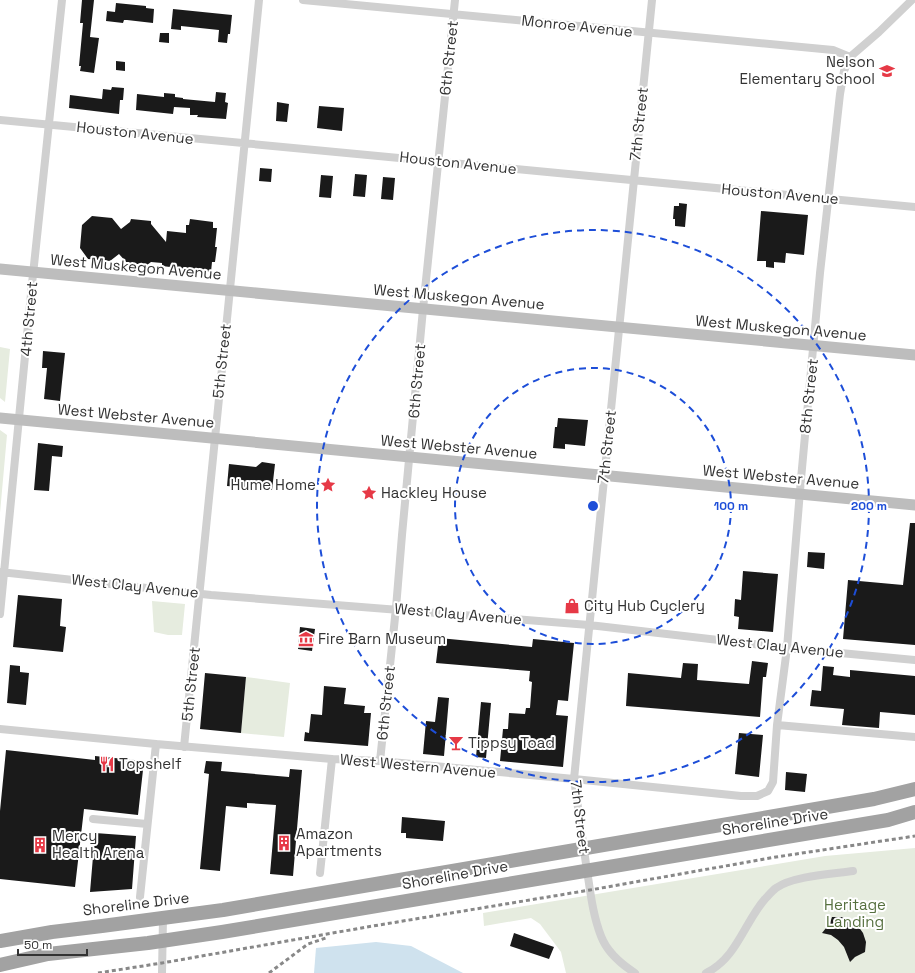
<svg xmlns="http://www.w3.org/2000/svg" width="915" height="973" font-family="'Space Grotesk',sans-serif">
  <style>
    .green { fill: #e6ecdf }
    .water { fill: #cfe2ee }
    .building { fill: #1a1a1a }
    .lines { fill: none; stroke-linecap: round; stroke-linejoin: round }
    .minor { stroke: #d0d0d0; stroke-width: 8 }
    .secondary { stroke: #bdbdbd; stroke-width: 11 }
    .trunk { stroke: #a2a2a2; stroke-width: 14 }
    .rail { stroke: #888; stroke-width: 3; stroke-dasharray: 4 3; stroke-linecap: butt }
    .ring { fill: none; stroke: #1d4ed8; stroke-width: 2; stroke-dasharray: 7 5 }
    .labels { text-anchor: middle; stroke-width: 4; stroke-linejoin: round; paint-order: stroke }
    .street-label { font-size: 15px; fill: #333; stroke: #fff }
    .poi-label { font-size: 15px; fill: #333; stroke: #fff; text-anchor: start }
    .park-label { font-size: 15px; fill: #56703f; stroke: #fff }
    .centre { fill: #1d4ed8; stroke: #fff; stroke-width: 2 }
    .ring-label { font-size: 12px; text-anchor: middle; font-weight: bold; fill: #1d4ed8; stroke: #fff; stroke-width: 4; stroke-linejoin: round; paint-order: stroke }
  </style>
  <rect width="100%" height="100%" fill="#fff"/>
  <path class="green" d="M0,347L10,349L5,402L0,398Z
    M0,430L7,435L0,513Z
    M152,601L185,604L182,635H168L154,632Z
    M246,677L290,683L284,737L241,733Z
    M915,848V973H566L561,952L540,924L531,918L484,926L483,913L825,856Z"/>
  <path class="water" d="M376,942L411,946L463,973H314L316,948Z"/>
  <path class="building" d="M82,0H94L90,37L99,38L94,73L80,71L81,66H79L83,23H80Z
    M116,3L146,6V8L154,9L153,23L127,20H124L123,23L106,21L107,11L115,12Z
    M173,9L232,15L230,34H228L227,43L218,42L219,30L181,26V30L171,29Z
    M160,33H169V43L159,42Z
    M116,61L125,62V71L116,70Z
    M112,87L124,88L123,100H120L119,114L69,108L70,95L102,99L103,89L111,90Z
    M216,92L226,93L225,102L228,103L226,119L197,117L198,115H190V108L174,107L173,114L136,110L137,94L164,97V93L175,94V97L183,98V99L215,102Z
    M277,102L289,104L287,122L276,121Z
    M319,106L344,108L342,131L317,128Z
    M260,168L272,169L271,182L259,181Z
    M355,174L367,175L365,197L353,196Z
    M321,175L333,176L331,198L319,197Z
    M383,177L395,178L393,200L381,199Z
    M679,203L687,204L685,227L675,226V219H673L674,206H679Z
    M761,211L808,215L804,255L786,253L785,263L774,262V268L766,267V261H757Z
    M92,216L112,218L121,229L130,222L131,219L151,221V224L166,242L167,231L186,233V225H189L190,219L213,222V228H217L215,247H217L215,262H212L211,272L162,266V263L151,262L147,265L127,263L119,254L110,261L88,259L80,248L82,225Z
    M43,351L65,353L60,401L44,399L47,368H42Z
    M558,418L588,420L585,446L565,444V449L553,448L555,427H557Z
    M38,443L63,446L62,457L52,456L49,491L34,490Z
    M262,462L275,464L272,490L227,486L229,464L256,467Z
    M910,523H915V645L843,639L848,580L903,585Z
    M808,552L825,553L824,569L807,567Z
    M743,571L778,574L773,632L738,629L739,617L734,616L735,599L741,600Z
    M18,595L62,599L60,626L66,627L63,652L13,647Z
    M300,627L315,629L312,651L298,649Z
    M439,638L532,647L533,639L574,643L568,701L558,700L556,715L568,716L563,767L500,761L503,729H508L509,713L525,714L526,708H530L532,682L529,681L530,671L436,663Z
    M752,661L768,663L766,677H763L760,717L626,706L628,673L681,678L683,663L698,664L697,680L749,684Z
    M10,665L20,666V672L29,673L26,705L7,703Z
    M823,666L834,667L833,675L850,677V670L915,676V715L880,712L879,728L842,725L844,709L810,706L812,690L821,691Z
    M205,673L246,677L241,733L200,729Z
    M324,686L346,688L344,704L365,706L364,713H371L368,746L304,741L305,732L309,733L311,714L322,715Z
    M438,697L449,698L444,756L423,754L426,721L435,722Z
    M481,702L491,703L486,758L476,757Z
    M739,733L763,735L759,777L735,774Z
    M6,750L95,760V756L144,761L138,815L84,809L75,887L0,879V811Z
    M206,761L222,762L221,771L289,777L290,769L302,770L293,876L270,874L276,805L247,803V808L226,806L220,871L200,869L209,774L204,773Z
    M786,772L807,774L805,792L785,790Z
    M402,817L445,821L443,841L406,838V833H401Z
    M95,833L136,836L132,889L90,892Z
    M832,917H842L851,920L858,926L863,933L866,942L865,952L855,957L850,962L844,947L838,940L831,935L822,933L830,923Z
    M514,933L554,947L549,959L510,946Z"/>
  <g class="lines">
    <path class="minor" d="M303,0L833,50L850,57
      M0,120L915,207
      M0,572L211,595L589,625L787,648L915,660
      M0,614L32,284L62,0
      M777,725L915,737
      M0,729L156,744L332,759L380,761L574,779L741,796H757L768,791L773,782L777,725L787,648L801,479L820,273L840,94L844,71L850,57L879,32L912,0
      M184,747L259,0
      M380,761L396,608L402,535L423,309L455,0
      M93,819L147,824
      M320,873L332,759
      M140,897L156,744
      M162,973L163,918
      M635,973C621,964 607,952 601,936C592,913 590,888 586,864C582,835 578,807 574,779L652,0
      M706,973C737,958 744,923 765,899C768,896 772,891 776,888C793,876 832,874 853,871"/>
    <path class="secondary" d="M0,269L915,355
      M0,418L915,505"/>
    <path class="trunk" d="M0,941L52,932L102,926L223,910L874,799L915,789
      M0,965L48,954L148,943L222,932L864,824L888,820L915,812"/>
    <path class="rail" d="M98,973L162,963L367,927L590,890L776,857L915,836
      M269,973L308,944L326,938"/>
  </g>
  <g class="ring">
    <circle cx="593" cy="506" r="138"/>
    <circle cx="593" cy="506" r="276"/>
  </g>
  <defs>
    <g id="school-bare" transform="scale(1.2)"><path d="M0-5L7-2L0 1L-7-2ZM-4 1L0 2.5L4 1V4Q0 6-4 4Z" fill="#e63946" stroke="#fff" stroke-width="2.5" paint-order="stroke"/></g>
    <g id="sight-bare" transform="scale(1.2)"><path d="M0-6L1.8-2.2L6-1.7L2.9 1.2L3.7 5.4L0 3.3L-3.7 5.4L-2.9 1.2L-6-1.7L-1.8-2.2Z" fill="#e63946" stroke="#fff" stroke-width="2.5" paint-order="stroke"/></g>
    <g id="shop-bare" transform="scale(1.2)"><path d="M-5-2.5h2.3a2.7 3.5 0 0 1 5.4 0H5L5.5 6h-11ZM-1.5-2.5h3a1.5 2.3 0 0 0-3 0Z" fill="#e63946" stroke="#fff" stroke-width="2.5" paint-order="stroke"/></g>
    <g id="museum-bare" transform="scale(1.2)"><path d="M0-6L6-3V-2H-6V-3ZM-5-1h2V3h-2ZM-1-1h2V3h-2ZM3-1h2V3H3ZM-6 4H6V6H-6Z" fill="#e63946" stroke="#fff" stroke-width="2.5" paint-order="stroke"/></g>
    <g id="bar-bare" transform="scale(1.2)"><path d="M-6-5H6L.8 .8V4.5H3.5V6h-7V4.5H-.8V.8Z" fill="#e63946" stroke="#fff" stroke-width="2.5" paint-order="stroke"/></g>
    <g id="restaurant-bare" transform="scale(1.2)"><path d="M-5-6h1v4h1v-4h1v4h1v-4h1v5L-1.5 .5V6h-2V.5L-5-1ZM5-6V6H3V1.5H1.5Q1.5-4 5-6Z" fill="#e63946" stroke="#fff" stroke-width="2.5" paint-order="stroke"/></g>
    <g id="building-bare" transform="scale(1.2)"><path d="M-4-6H4V6H1V3H-1V6H-4ZM-2.5-4.3h1.7v1.8h-1.7ZM.8-4.3h1.7v1.8H.8ZM-2.5-1h1.7V.8h-1.7ZM.8-1h1.7V.8H.8Z" fill="#e63946" stroke="#fff" stroke-width="2.5" paint-order="stroke"/></g>
  </defs>
  <g fill-rule="evenodd">
    <use href="#school-bare" x="887" y="71"/>
    <use href="#sight-bare" x="328" y="485"/>
    <use href="#sight-bare" x="369" y="493"/>
    <use href="#shop-bare" x="572" y="606"/>
    <use href="#museum-bare" x="306" y="639"/>
    <use href="#bar-bare" x="456" y="743"/>
    <use href="#restaurant-bare" x="107" y="764"/>
    <use href="#building-bare" x="284" y="843"/>
    <use href="#building-bare" x="40" y="845"/>
  </g>
  <g class="labels">
    <g class="street-label">
      <text transform="translate(577 26) rotate(6)" y="5">Monroe Avenue</text>
      <text transform="translate(449 58) rotate(-84)" y="5">6th Street</text>
      <text transform="translate(639 124) rotate(-84)" y="5">7th Street</text>
      <text transform="translate(135 133) rotate(6)" y="5">Houston Avenue</text>
      <text transform="translate(458 163) rotate(6)" y="5">Houston Avenue</text>
      <text transform="translate(780 194) rotate(5)" y="5">Houston Avenue</text>
      <text transform="translate(136 267) rotate(5)" y="5">West Muskegon Avenue</text>
      <text transform="translate(459 297) rotate(5)" y="5">West Muskegon Avenue</text>
      <text transform="translate(29 319) rotate(-85)" y="5">4th Street</text>
      <text transform="translate(781 328) rotate(5)" y="5">West Muskegon Avenue</text>
      <text transform="translate(222 361) rotate(-84)" y="5">5th Street</text>
      <text transform="translate(417 381) rotate(-85)" y="5">6th Street</text>
      <text transform="translate(809 396) rotate(-84)" y="5">8th Street</text>
      <text transform="translate(136 416) rotate(5)" y="5">West Webster Avenue</text>
      <text transform="translate(459 447) rotate(5)" y="5">West Webster Avenue</text>
      <text transform="translate(607 447) rotate(-84)" y="5">7th Street</text>
      <text transform="translate(781 477) rotate(5)" y="5">West Webster Avenue</text>
      <text transform="translate(135 586) rotate(6)" y="5">West Clay Avenue</text>
      <text transform="translate(458 614) rotate(5)" y="5">West Clay Avenue</text>
      <text transform="translate(780 646) rotate(6)" y="5">West Clay Avenue</text>
      <text transform="translate(191 684) rotate(-84)" y="5">5th Street</text>
      <text transform="translate(386 703) rotate(-84)" y="5">6th Street</text>
      <text transform="translate(418 766) rotate(5)" y="5">West Western Avenue</text>
      <text transform="translate(580 817) rotate(83)" y="5">7th Street</text>
      <text transform="translate(775 822) rotate(-9)" y="5">Shoreline Drive</text>
      <text transform="translate(455 875) rotate(-10)" y="5">Shoreline Drive</text>
      <text transform="translate(136 904) rotate(-7)" y="5">Shoreline Drive</text>
    </g>
    <g class="poi-label">
      <text x="875" y="67" text-anchor="end">Nelson<tspan x="875" dy="17">Elementary School</tspan></text>
      <text x="316" y="490" text-anchor="end">Hume Home</text>
      <text x="381" y="498">Hackley House</text>
      <text x="584" y="611">City Hub Cyclery</text>
      <text x="318" y="644">Fire Barn Museum</text>
      <text x="468" y="748">Tippsy Toad</text>
      <text x="119" y="769">Topshelf</text>
      <text x="296" y="839">Amazon<tspan x="296" dy="17">Apartments</tspan></text>
      <text x="52" y="841">Mercy<tspan x="52" dy="17">Health Arena</tspan></text>
    </g>
    <g class="park-label">
      <text x="855" y="910">Heritage<tspan x="855" dy="17">Landing</tspan></text>
    </g>
  </g>
  <circle cx="593" cy="506" r="6" class="centre"/>
  <g class="ring-label">
    <text x="731" y="510">100 m</text>
    <text x="869" y="510">200 m</text>
  </g>
  <path d="M18 949v6h69v-6" fill="none" stroke="#333333" stroke-width="2"/>
  <text x="24" y="949" font-size="12" fill="#333333" stroke="#ffffff" stroke-width="3" paint-order="stroke">50 m</text>
</svg>
